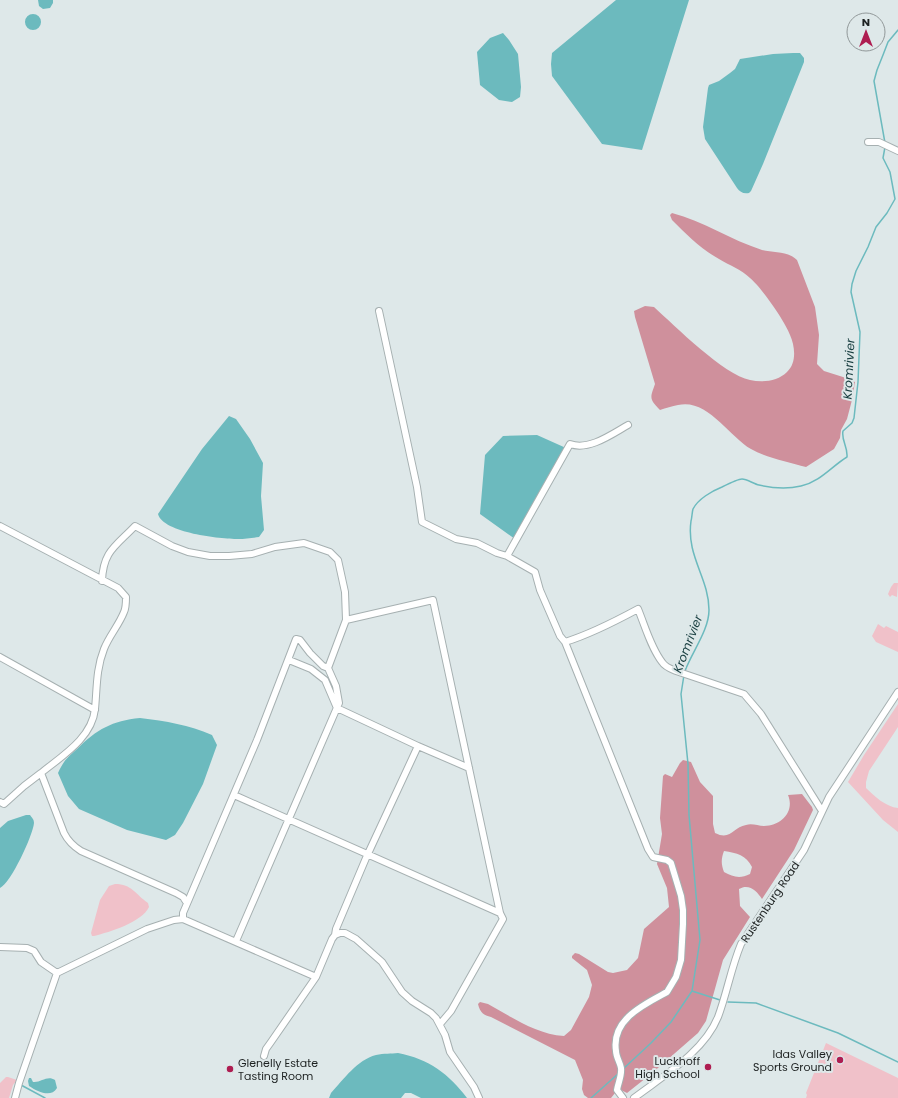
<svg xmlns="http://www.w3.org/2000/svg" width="898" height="1098" font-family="Poppins,sans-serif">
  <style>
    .green { fill: #f0c1c9 }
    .forest { fill: #cf909c; fill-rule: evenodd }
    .water { fill: #6cbabe }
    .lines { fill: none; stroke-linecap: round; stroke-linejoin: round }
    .stream { stroke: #6cbabe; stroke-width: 1.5 }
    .minor-casing { stroke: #a6b0b1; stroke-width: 8 }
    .minor { stroke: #fff; stroke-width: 6 }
    .poi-dot { fill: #ae1d51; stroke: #dee8e9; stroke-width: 1.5 }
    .labels { text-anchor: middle; stroke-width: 4; stroke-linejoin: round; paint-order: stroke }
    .street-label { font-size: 11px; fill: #1d2121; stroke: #dee8e9 }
    .poi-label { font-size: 11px; fill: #1d2121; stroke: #dee8e9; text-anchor: end }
    .water-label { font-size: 12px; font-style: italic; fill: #183e40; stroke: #dee8e9 }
  </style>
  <rect width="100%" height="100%" fill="#dee8e9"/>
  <path class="green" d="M894,583H898L897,597L892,595L890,597L888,594L891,587Z
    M878,624L884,628L886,626L898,632V652L876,642L872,636Z
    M898,704V727L869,771L866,782V788C874,796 886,807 898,808V832L883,820L848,782L864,755Z
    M115,884C132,884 135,894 148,903L149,907C142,922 110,932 94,936H92L91,933L100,900L109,886Z
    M826,1043L898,1078V1098H806L807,1095L806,1093Z
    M6,1077H8L17,1080L13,1085L9,1098H0V1083Z"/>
  <path class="forest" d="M672,213C703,221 731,240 762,250C774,253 788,251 797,260L815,307L819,335L817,364L824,371L843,377L855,382L852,400L847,419L841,430L840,438L834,449L806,467C789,462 767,458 751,449C729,436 707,398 678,405C672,406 666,408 660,410C649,399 650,398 655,384L635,317L634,311L645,306L654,307C675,326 724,375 750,380C763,383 778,381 787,372C797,363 795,346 790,335C785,321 761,287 750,278C742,270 729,265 719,259C701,249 687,235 672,220L670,215Z
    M683,760L691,762L700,782L713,796V824L715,833C731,841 733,827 746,825C752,823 758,826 764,826C781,826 795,812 788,795L802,794L812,807L813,810L794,850L762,899C757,891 749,883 739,889L740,906L750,917L723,960L706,1021L698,1033L651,1074L627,1093L621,1090L615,1093L611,1098H588L584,1095L582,1089L583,1080L575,1060L491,1017C484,1015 480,1013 478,1004L480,1002L488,1004C512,1017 535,1034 564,1036L571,1030L589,997L592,985L587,970L572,958V956L575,953L579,954L608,972L613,973L627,970L638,958L644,929L669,907L667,888L657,864L662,834L660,818L663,776L665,774L672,777L680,763ZM724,851C737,853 746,855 752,867L750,874C740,879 733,877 724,872C721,864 721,859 724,851Z"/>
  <path class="water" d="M38,0H53V3L50,8L43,9L39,6Z
    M616,0H689L642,150L602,144L552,76L551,64L552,53Z
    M25 22a8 8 0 1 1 16 0a8 8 0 1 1-16 0Z
    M503,33L509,40L518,54L521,87L520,97L512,102L499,100L480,85L477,52L490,38Z
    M793,53H800L804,58V62L763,164L751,191L749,193C743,194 740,192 737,188L705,139L703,127L708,88L709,85L719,81L730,73L735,69L740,59L773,54Z
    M229,416L236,419L250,439L263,463L261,496L264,530L259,537C252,538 245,539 238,539C221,539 163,533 158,514L202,449Z
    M537,435L566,448L515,539L480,514L485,455L503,436Z
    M140,718C166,721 189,725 212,735L217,745L203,784L183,823L175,835L166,840L127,830L79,809L68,796L58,773C64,760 67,758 77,749C97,729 112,721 140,718Z
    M26,815H30C32,818 34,819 34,823C33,835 11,883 0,888V828L8,821Z
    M398,1053C429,1059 449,1074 467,1098H421L411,1093H405L401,1098H329L331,1093C344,1079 357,1060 376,1055C384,1053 391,1054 398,1053Z
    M29,1078H31L33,1082C41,1083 47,1075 55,1080L57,1088C51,1098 38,1092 29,1086L28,1081Z"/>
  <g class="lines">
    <path class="stream" d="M885,143L874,81L877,70L883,55L888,42L898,30
      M685,671C692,652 709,630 709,610C709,578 686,556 691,521C692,518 692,512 693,509C698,499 712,491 722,487C726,485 738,479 742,479C747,479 754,484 759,485C772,488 788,489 801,486C820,482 832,466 847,457C848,447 841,440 843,431L852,423L854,418L858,382L860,332L851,292L852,284L856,271L868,247L876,227L887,213L895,199L890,172L883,158L885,147
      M692,991L720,1000
      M728,1002L756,1003L838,1033L898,1062
      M623,1069L651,1043L671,1022L692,991L700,940L689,815L688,764L681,694L684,675
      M21,1085L45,1098
      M591,1098L619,1073"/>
    <g class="minor-casing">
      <path id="minor" d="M868,142H879L898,151
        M379,311L417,487L422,522L456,539L477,543L497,553L507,556L570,444C589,451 612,434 628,425
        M0,526L118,588L126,597C126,602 126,608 124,612C119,625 109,636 104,649C96,669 97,689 95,709C92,738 62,756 41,773
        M507,556L535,572L540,590L560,636L565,642C591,634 614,622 638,609C645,626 651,648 662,662C665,667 671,669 676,671L744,694L761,714L822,811
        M102,581C103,551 116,546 135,526L172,546L188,552L210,556H229L252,554L275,547L304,543L330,552L338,560L345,592L346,620L433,600L500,913L503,919L451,1011L440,1024
        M565,642L648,849L653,857L667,860L671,863L681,896L683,910V924L681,960L676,977L667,992C645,1004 611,1019 616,1051C616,1057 620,1062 621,1068C622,1076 618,1083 617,1090L623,1098
        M0,657L95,710
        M289,660L311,669L325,680L337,708L418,746L366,858L336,929L335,935
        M328,668L346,620
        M418,746L469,768
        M234,795L500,913
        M0,802L4,804L24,786L41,773L64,833C68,841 73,846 81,851L176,893L183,897L187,903
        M236,941L339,703L336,686L328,668L323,666L310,653L300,640L296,639L257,740L183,913V919L316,977L332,939L335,935L340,933H345L356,939L382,962L402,992L412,1001L431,1013L436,1018L445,1035L450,1052L474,1087L479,1098
        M0,947L27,948L34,951L41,962L57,973
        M264,1056L266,1049L271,1042L316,977
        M15,1098L19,1083L57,973L147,929L174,920L183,919
        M634,1098C663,1076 704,1052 718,1017C727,993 731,968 741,944L804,850L829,797L898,692"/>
    </g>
    <use href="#minor" class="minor"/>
  </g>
  <g class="poi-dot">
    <circle cx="840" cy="1060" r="4"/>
    <circle cx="708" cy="1067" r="4"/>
    <circle cx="230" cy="1069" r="4"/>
  </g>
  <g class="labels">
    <g class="street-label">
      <text transform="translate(770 902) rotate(-56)" y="4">Rustenburg Road</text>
    </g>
    <g class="poi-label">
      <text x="832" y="1058">Idas Valley<tspan x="832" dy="13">Sports Ground</tspan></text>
      <text x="700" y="1065">Luckhoff<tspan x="700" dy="13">High School</tspan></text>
      <text x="238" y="1067" text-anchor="start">Glenelly Estate<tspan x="238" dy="13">Tasting Room</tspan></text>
    </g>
    <g class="water-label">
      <text transform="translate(849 369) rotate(-87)" y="4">Kromrivier</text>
      <text transform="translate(688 644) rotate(-69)" y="4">Kromrivier</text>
    </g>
  </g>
  <g transform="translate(866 32)"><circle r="19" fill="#dee8e9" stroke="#919899"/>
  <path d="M0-3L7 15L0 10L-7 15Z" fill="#ae1d51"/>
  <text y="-6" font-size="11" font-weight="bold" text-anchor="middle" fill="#1d2121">N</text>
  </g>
</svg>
